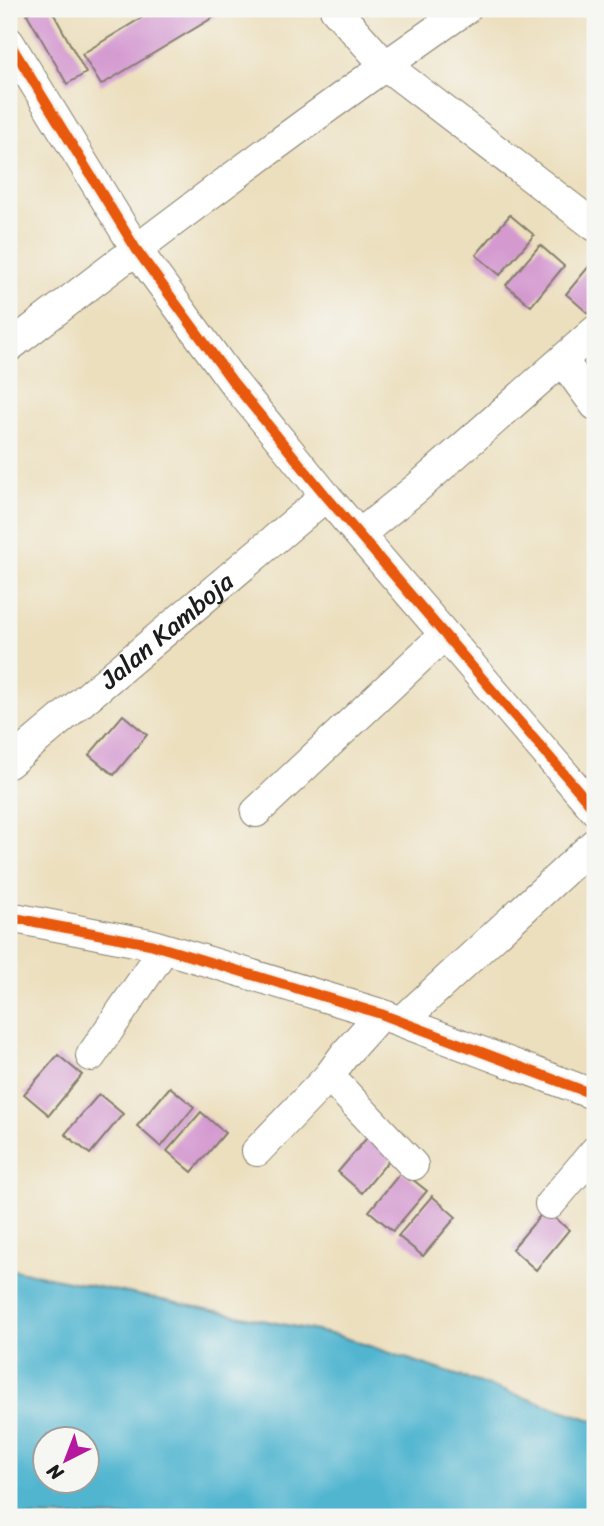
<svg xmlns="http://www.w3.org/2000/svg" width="604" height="1526" font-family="Sriracha,sans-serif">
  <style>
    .water { fill: #51b5d0; stroke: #366876; stroke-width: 2; fill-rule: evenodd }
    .building { fill: #d49ad0 }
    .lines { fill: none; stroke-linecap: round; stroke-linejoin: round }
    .minor-casing { stroke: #847e6d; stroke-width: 32 }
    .minor { stroke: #fff; stroke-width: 30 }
    .cycleway-casing { stroke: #f6f6f2; stroke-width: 15 }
    .cycleway { stroke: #e8590c; stroke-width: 10 }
    .labels { text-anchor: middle; stroke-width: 7; stroke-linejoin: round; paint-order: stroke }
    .street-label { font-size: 26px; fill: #1c1c1c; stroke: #f6f6f2 }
  </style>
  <rect width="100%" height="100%" fill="#f6f6f2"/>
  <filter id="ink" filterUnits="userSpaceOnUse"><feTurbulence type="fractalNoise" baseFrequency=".0143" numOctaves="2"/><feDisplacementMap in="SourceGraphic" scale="14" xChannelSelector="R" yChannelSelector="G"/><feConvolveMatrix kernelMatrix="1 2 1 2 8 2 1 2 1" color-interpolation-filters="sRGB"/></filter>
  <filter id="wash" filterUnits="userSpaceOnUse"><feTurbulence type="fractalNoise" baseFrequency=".00686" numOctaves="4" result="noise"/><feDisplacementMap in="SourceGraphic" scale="28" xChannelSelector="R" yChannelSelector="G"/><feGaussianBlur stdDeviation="1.57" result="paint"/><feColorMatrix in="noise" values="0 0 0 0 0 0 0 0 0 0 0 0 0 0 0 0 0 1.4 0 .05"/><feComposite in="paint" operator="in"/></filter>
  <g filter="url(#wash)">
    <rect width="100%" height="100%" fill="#ecdfbe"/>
    <path class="water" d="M9,1269L336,1335L595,1421V1517H22L9,1514ZM46,1438H88V1480H46Z"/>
    <g id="blocks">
      <path class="building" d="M36,9H51L86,73L67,84L27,14Z
        M156,9H227L101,85L82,54Z
        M510,215L534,235L500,275L476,255Z
        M540,245L564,266L531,306L506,285Z
        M595,259V308L590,315L566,294Z
        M123,715L147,735L114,775L89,755Z
        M58,1055L82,1075L49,1115L24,1094Z
        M170,1087L194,1107L161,1147L137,1126Z
        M99,1094L123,1114L90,1154L65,1134Z
        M201,1112L225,1133L192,1172L167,1151Z
        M371,1133L395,1153L362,1193L338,1172Z
        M402,1171L427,1191L393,1231L369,1211Z
        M432,1196L456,1217L423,1256L398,1236Z
        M545,1210L569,1230L536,1270L512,1249Z"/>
    </g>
  </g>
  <g filter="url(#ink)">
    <use href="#blocks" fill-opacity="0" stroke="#847e6d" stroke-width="2"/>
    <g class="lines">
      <g class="minor-casing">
        <g id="minor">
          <path d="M335,9L385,65L595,226"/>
          <path d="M9,42L136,249L233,382L326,496L595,810"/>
          <path d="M9,347C159,231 310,117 466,9"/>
          <path d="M563,361L595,405"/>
          <path d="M360,534L417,488L595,331"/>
          <path id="s1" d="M9,763L326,496"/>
          <path d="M256,812L444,635"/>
          <path d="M9,917L150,944L381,1014L595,1095"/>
          <path d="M402,1021L595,843"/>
          <path d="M91,1056L164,949"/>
          <path d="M329,1076L413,1165"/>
          <path d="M257,1151L329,1076L345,1054L381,1014"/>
          <path d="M550,1204L595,1151"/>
        </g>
      </g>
      <use href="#minor" class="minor"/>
      <g class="cycleway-casing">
        <path id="cycleway" d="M9,42L136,249L233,382L326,496L595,810
          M9,917L150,944L381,1014L595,1095"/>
      </g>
      <use href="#cycleway" class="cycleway"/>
    </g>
  </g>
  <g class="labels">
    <g class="street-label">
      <text dy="9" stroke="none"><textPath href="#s1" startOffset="206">Jalan Kamboja</textPath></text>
    </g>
  </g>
  <rect width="604" height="1526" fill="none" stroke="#f6f6f2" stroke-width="35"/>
  <g transform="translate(66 1460) rotate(222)"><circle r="33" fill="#f6f6f2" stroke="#9f9f9c" stroke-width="2"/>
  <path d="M0-5L12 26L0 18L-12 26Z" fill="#b5179e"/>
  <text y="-10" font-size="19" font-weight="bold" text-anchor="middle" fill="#1c1c1c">N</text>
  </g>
</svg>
